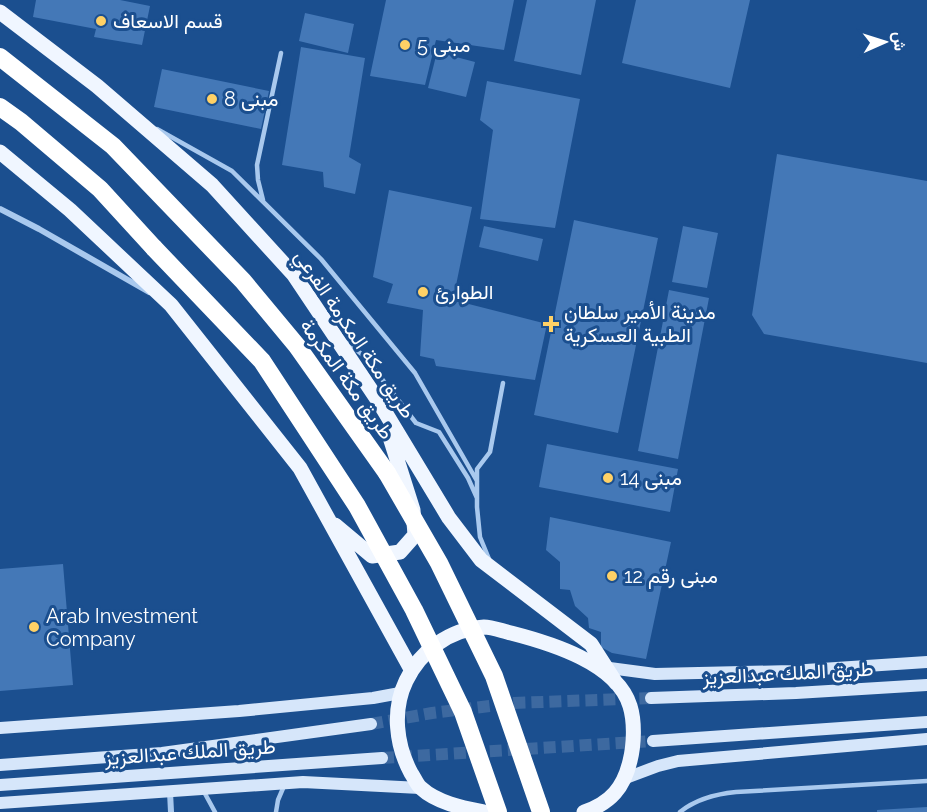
<svg xmlns="http://www.w3.org/2000/svg" width="927" height="812" font-family="Raleway,Vazirmatn,sans-serif">
  <style>
    .building { fill: #4478b7 }
    .lines { fill: none; stroke-linecap: round; stroke-linejoin: round }
    .secondary-tunnel { stroke: #3d69a0; stroke-width: 12; stroke-dasharray: 12 6; stroke-linecap: butt }
    .lane { stroke: #a9c9ee; stroke-width: 4.5 }
    .street { stroke: #a9c9ee; stroke-width: 6 }
    .secondary { stroke: #d6e6fa; stroke-width: 12 }
    .primary { stroke: #f0f6ff; stroke-width: 15 }
    .highway { stroke: #fff; stroke-width: 18 }
    .highway-bridge { stroke: #fff; stroke-width: 18 }
    .poi-dot { fill: #ffd166; stroke: #1b4f8f; stroke-width: 2 }
    .labels { text-anchor: middle; stroke-width: 6; stroke-linejoin: round; paint-order: stroke }
    .poi-label { font-size: 20px; fill: #fff; stroke: #1b4f8f; text-anchor: start }
    .street-label { font-size: 20px; fill: #fff; stroke: #1b4f8f }
  </style>
  <rect width="100%" height="100%" fill="#1b4f8f"/>
  <path class="building" d="M36,0H120L150,6L142,45L94,37L96,29L33,17Z
    M386,0H514L504,50L436,40L425,85L370,76Z
    M527,0H596L581,75L514,61Z
    M636,0H750L730,88L622,63Z
    M305,13L354,24L348,53L299,41Z
    M301,47L365,58L349,157L361,164L355,194L324,187L323,172L282,165Z
    M437,52L475,62L466,97L428,88Z
    M162,69L269,91L261,129L154,107Z
    M487,81L580,99L555,228L480,219L493,130L480,120Z
    M777,154L927,181V363L764,334L752,315Z
    M389,190L472,207L453,300L547,324L535,380L436,366L434,359L420,356L423,310L387,303L393,284L373,277Z
    M574,220L658,238L618,433L534,415Z
    M484,226L543,239L538,261L479,247Z
    M683,226L718,233L707,288L672,282Z
    M669,290L709,298L678,459L638,451Z
    M547,444L678,469L670,512L539,487Z
    M550,517L671,542L646,659L612,653L601,647V632L589,628L588,618L575,606L570,590L560,589V562L546,550Z
    M63,564L73,685L0,691V569Z
    M927,807V812H877V810Z"/>
  <g class="lines">
    <path class="secondary-tunnel" d="M371,724L432,713L514,703L651,698
      M382,758L653,741"/>
    <path class="lane" d="M157,129L232,171L321,259L415,373L477,481
      M263,200L258,180L257,165L281,53
      M345,341L364,356L416,423L439,432L468,478L477,498
      M489,559L480,537L477,507V469L490,452L503,383
      M203,790L215,812
      M276,812L278,800L284,786
      M680,812C696,799 716,794 736,792L927,781"/>
    <path class="street" d="M0,209L39,229L149,292
      M170,792L171,812"/>
    <path class="secondary" d="M602,667L655,674L791,671L927,662
      M651,698L796,693L927,685
      M0,728L239,711L373,698L400,693
      M653,741L927,722
      M0,765L162,753L371,724
      M626,778L658,766L678,761L927,739
      M0,785L382,758
      M0,803L303,782L420,788"/>
    <path class="primary" d="M0,12L97,86L212,185L294,275L379,402L449,518L481,560L591,644L616,683
      M0,152L70,210L171,305L300,468L411,669
      M335,525L372,556L400,552L415,535L413,510L388,431
      M484,812C464,808 437,803 421,788C417,785 414,777 411,773C396,745 392,710 406,681C420,651 450,629 484,627C492,627 502,631 511,633C550,643 617,663 630,706C635,722 634,745 630,761C624,787 611,803 584,812"/>
    <path class="highway" d="M0,57L113,146L243,281L297,346L387,473
      M0,107L21,122L100,189L154,248"/>
    <path class="highway-bridge" d="M154,248L262,361L357,506L414,610L463,712L498,812
      M387,473L439,563L494,676L541,812"/>
  </g>
  <g class="poi-dot">
    <circle cx="101" cy="21" r="6"/>
    <circle cx="405" cy="45" r="6"/>
    <circle cx="212" cy="99" r="6"/>
    <circle cx="423" cy="292" r="6"/>
    <path d="M548 315h6v6h6v6h-6v6h-6v-6h-6v-6h6z"/>
    <circle cx="608" cy="478" r="6"/>
    <circle cx="612" cy="576" r="6"/>
    <circle cx="34" cy="627" r="6"/>
  </g>
  <g class="labels">
    <g class="poi-label">
      <text x="113" y="28">قسم الاسعاف</text>
      <text x="417" y="52">مبنى 5</text>
      <text x="224" y="106">مبنى 8</text>
      <text x="435" y="299">الطوارئ</text>
      <text x="564" y="319">مدينة الأمير سلطان<tspan x="564" dy="23">الطبية العسكرية</tspan></text>
      <text x="620" y="485">مبنى 14</text>
      <text x="624" y="583">مبنى رقم 12</text>
      <text x="46" y="623">Arab Investment<tspan x="46" dy="23">Company</tspan></text>
    </g>
    <g class="street-label">
      <text transform="translate(355 334) rotate(56)" y="7">طريق مكة المكرمة الفرعي</text>
      <text transform="translate(347 379) rotate(54)" y="7">طريق مكة المكرمة</text>
      <text transform="translate(788 673) rotate(-3)" y="7">طريق الملك عبدالعزيز</text>
      <text transform="translate(190 752) rotate(-4)" y="7">طريق الملك عبدالعزيز</text>
    </g>
  </g>
  <g transform="translate(885 42) rotate(87)" stroke="#1b4f8f" stroke-width="4.5" paint-order="stroke">
  <path d="M0-4.5L10 22L0 15L-10 22Z" fill="#ffffff"/>
  <text y="-9" font-size="16" font-weight="bold" text-anchor="middle" fill="#ffffff">ش</text>
  </g>
</svg>
